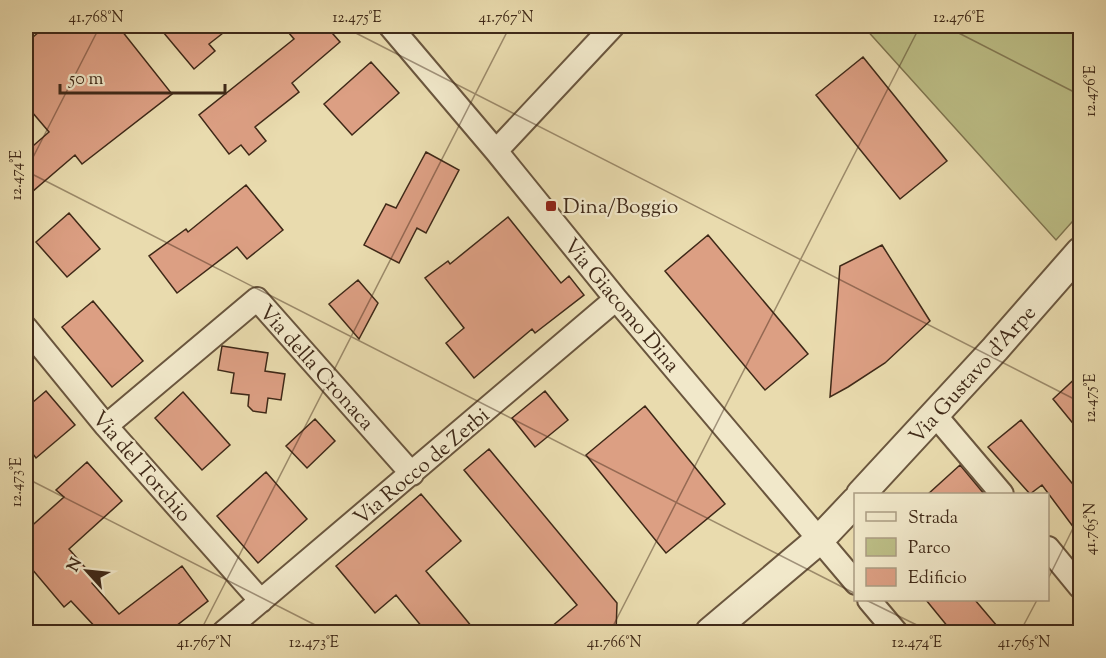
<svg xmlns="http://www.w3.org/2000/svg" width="1106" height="658" font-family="'Sorts Mill Goudy',serif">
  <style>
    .green { fill: #bcbe86; stroke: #7e744f; stroke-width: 1.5 }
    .building { fill: #dc9f83; stroke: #3f2918; stroke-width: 1.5 }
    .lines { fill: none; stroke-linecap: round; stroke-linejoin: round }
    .minor-casing { stroke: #6a563e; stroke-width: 26 }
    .tertiary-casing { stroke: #6a563e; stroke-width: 32 }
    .minor { stroke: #f1e8ca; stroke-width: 22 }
    .tertiary { stroke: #f1e8ca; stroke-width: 28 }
    .ticks { fill: none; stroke: #3f2918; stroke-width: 1.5; stroke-opacity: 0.45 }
    .poi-dot { fill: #8f2418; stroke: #f1e8ca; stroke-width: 2 }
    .labels { text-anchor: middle; stroke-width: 4.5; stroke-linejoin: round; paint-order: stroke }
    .poi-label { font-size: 21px; fill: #3f2918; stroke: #f1e8ca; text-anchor: start }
    .street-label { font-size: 21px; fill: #3f2918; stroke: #f1e8ca }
    .neatline { fill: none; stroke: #3f2918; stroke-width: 2 }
    .ticks-label { font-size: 15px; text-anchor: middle; fill: #3f2918 }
  </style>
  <rect width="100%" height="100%" fill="#e9dbae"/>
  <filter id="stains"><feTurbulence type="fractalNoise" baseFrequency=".00333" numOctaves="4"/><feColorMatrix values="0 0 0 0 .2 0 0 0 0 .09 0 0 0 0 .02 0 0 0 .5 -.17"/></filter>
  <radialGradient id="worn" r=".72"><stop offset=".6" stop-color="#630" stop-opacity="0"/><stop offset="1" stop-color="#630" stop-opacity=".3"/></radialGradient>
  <path class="green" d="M866,26H1080V213L1056,240L864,27Z"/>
  <path class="building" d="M46,26H118L172,94L82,164L75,155L26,197V152L49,132L26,105V43Z
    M158,26H232L209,44L215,51L194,69Z
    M298,26H326L340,42L292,83L299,92L255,127L266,141L249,155L241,145L229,154L199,115L294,39L289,33Z
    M863,57L947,161L900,199L816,95Z
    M371,62L399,93L352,135L324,104Z
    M426,152L459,170L426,233L417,228L399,263L364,245L386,204L396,208Z
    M246,185L283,230L247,259L237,247L177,293L149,256L186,229L188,232Z
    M69,213L100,249L67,277L36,242Z
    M508,217L561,283L569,276L584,295L535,333L532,329L474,378L446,343L464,328L425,278L448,261L450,264Z
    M708,235L808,354L765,390L665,271Z
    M882,245L930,321L885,363L848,387L830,397L840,266Z
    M358,280L378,303L359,339L329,304Z
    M93,301L143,361L112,387L62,327Z
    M222,346L268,353L265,371L285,374L281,400L268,398L266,413L253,411L248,406L249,395L231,393L234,373L218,370Z
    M1080,374V432L1053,399Z
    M46,391L75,425L36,458L26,445V408Z
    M545,391L568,420L535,447L512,418Z
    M183,392L230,445L202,470L155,418Z
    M645,406L725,504L666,553L586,455Z
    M315,419L335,441L307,468L286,446Z
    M1021,420L1080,493V536L1042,485L1030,494L988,447Z
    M489,449L617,603L616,633H544L577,605L464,470Z
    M87,462L122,501L69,549L96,580L92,583L119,614L182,566L208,601L167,633H94L98,630L71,601L64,607L26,562V531L64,497L56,490Z
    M960,465L985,495H927Z
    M266,472L307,519L258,563L217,516Z
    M421,494L461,541L426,571L477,633H427L396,595L375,613L336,566Z
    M926,600H975L1003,633H953Z"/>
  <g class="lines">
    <g class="minor-casing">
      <path id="minor" d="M390,26L496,151L616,299L856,583
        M496,151L613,26
        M26,328L106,426L261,601
        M935,415L1002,494
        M106,426L257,299L412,474
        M1048,548L1080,587
        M869,600L896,632
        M224,632L616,299"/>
    </g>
    <g class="tertiary-casing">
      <path id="tertiary" d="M861,494L995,349L1080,252
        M710,632L820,539L856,501"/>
    </g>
    <use href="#minor" class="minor"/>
    <use href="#tertiary" class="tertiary"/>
  </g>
  <path class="ticks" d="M342,26L1080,402M945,26L1080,95M26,171L856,594M26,171L100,26M26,478L329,632M1048,579L1080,514M866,600L931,632M200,632L510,26M610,632L920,26M1020,632L1037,600"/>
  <rect class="poi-dot" x="545" y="200" width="12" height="12" rx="3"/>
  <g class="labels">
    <g class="poi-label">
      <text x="563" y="213">Dina/Boggio</text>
    </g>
    <g class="street-label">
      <text transform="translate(622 305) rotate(50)" y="7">Via Giacomo Dina</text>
      <text transform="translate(317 367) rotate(48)" y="7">Via della Cronaca</text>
      <text transform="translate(972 374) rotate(-48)" y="7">Via Gustavo d'Arpe</text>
      <text transform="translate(142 466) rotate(49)" y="7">Via del Torchio</text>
      <text transform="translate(421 466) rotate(-40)" y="7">Via Rocco de Zerbi</text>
    </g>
  </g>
  <rect width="1106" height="658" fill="none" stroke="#e9dbae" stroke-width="66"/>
  <rect x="854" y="493" width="195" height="108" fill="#f1e8ca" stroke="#aa9c83" stroke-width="1.5"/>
  <rect x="866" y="512" width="30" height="9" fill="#f1e8ca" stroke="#aa9c83" stroke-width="1.5"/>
  <text x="908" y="523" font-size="18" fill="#3f2918">Strada</text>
  <rect x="866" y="538" width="30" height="18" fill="#bcbe86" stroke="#aa9c83" stroke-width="1.5"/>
  <text x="908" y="553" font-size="18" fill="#3f2918">Parco</text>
  <rect x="866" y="568" width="30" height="18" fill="#dc9f83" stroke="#aa9c83" stroke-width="1.5"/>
  <text x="908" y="583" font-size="18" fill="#3f2918">Edificio</text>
  <g transform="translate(87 571) rotate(297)" stroke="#f1e8ca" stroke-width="4.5" paint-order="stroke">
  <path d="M0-4.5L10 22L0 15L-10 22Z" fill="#3f2918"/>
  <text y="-9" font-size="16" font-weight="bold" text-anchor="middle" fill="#3f2918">N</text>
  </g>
  <path d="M60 84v9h165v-9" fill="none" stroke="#3f2918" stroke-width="3"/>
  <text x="69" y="84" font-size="18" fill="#3f2918" stroke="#f1e8ca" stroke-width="4.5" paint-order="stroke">50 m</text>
  <rect x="33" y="33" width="1040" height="592" class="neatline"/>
  <g class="ticks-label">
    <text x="96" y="22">41.768°N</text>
    <text x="357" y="22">12.475°E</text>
    <text x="506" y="22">41.767°N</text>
    <text x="959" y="22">12.476°E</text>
    <text transform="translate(1090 91) rotate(-90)" y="5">12.476°E</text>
    <text transform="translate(16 175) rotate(-90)" y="5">12.474°E</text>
    <text transform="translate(1090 398) rotate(-90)" y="5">12.475°E</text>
    <text transform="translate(16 482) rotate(-90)" y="5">12.473°E</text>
    <text transform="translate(1090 529) rotate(-90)" y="5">41.765°N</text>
    <text x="204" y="647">41.767°N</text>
    <text x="314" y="647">12.473°E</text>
    <text x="614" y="647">41.766°N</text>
    <text x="917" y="647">12.474°E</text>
    <text x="1024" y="647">41.765°N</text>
  </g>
  <rect width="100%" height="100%" filter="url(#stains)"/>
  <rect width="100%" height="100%" fill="url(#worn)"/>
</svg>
